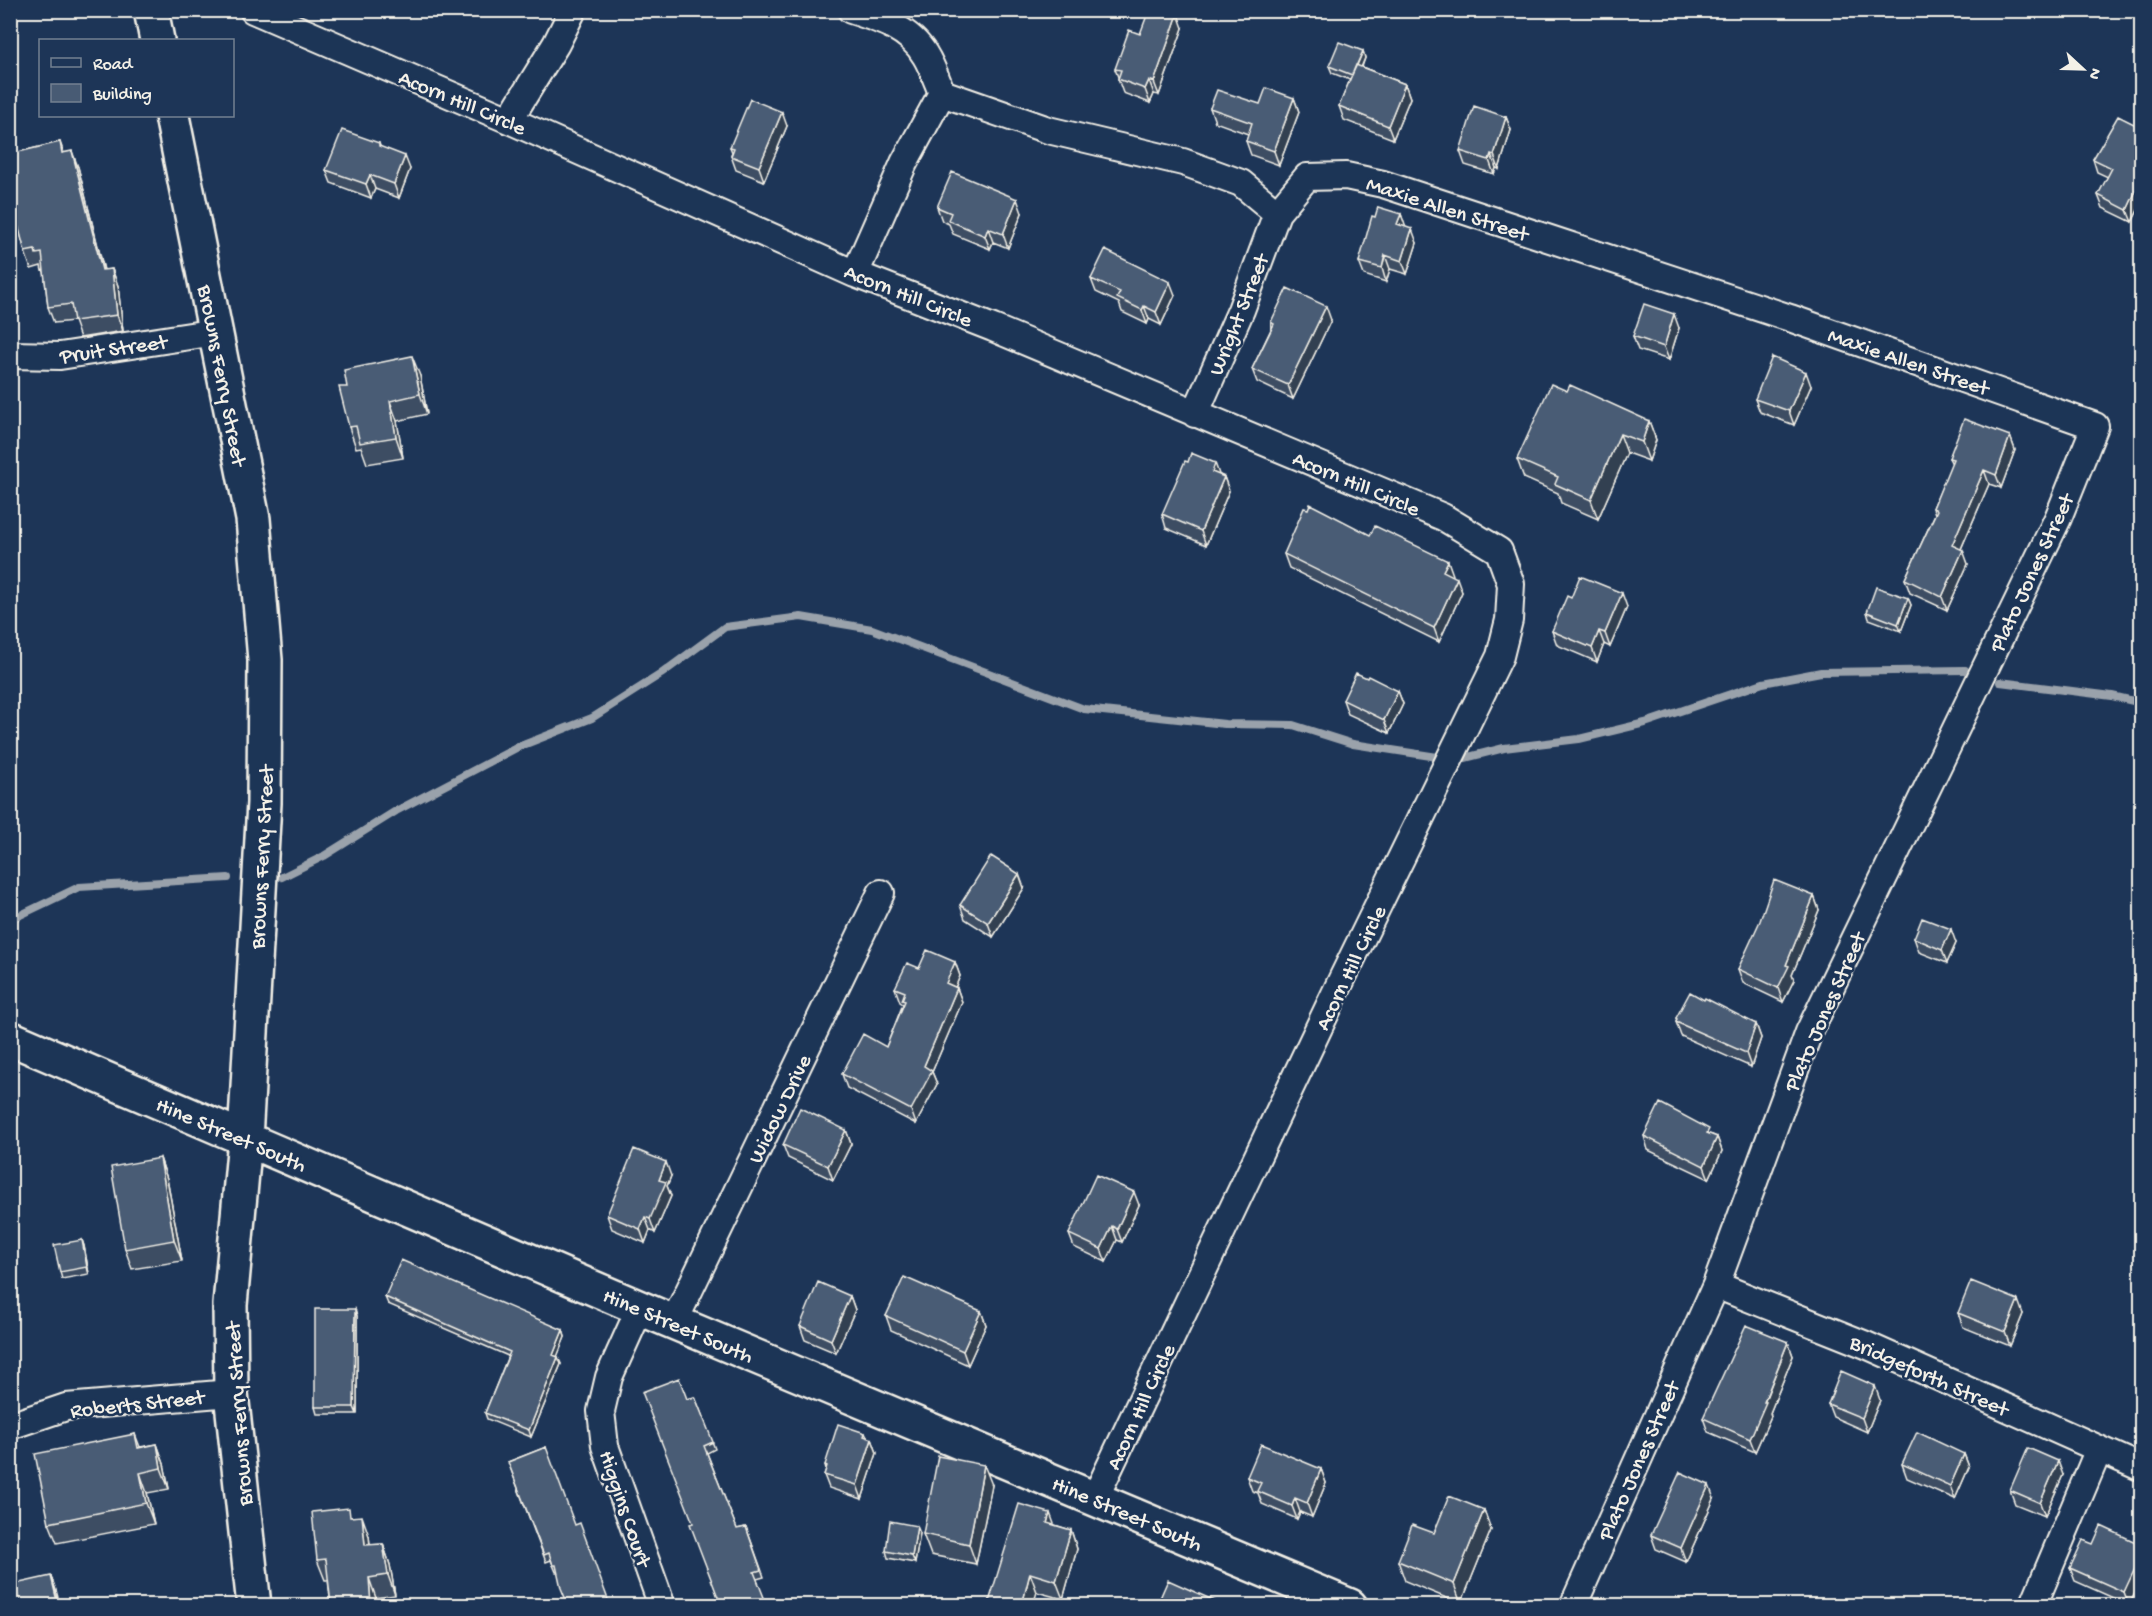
<svg xmlns="http://www.w3.org/2000/svg" width="2152" height="1616" font-family="'Gochi Hand',sans-serif">
  <style>
    .lines { fill: none; stroke-linecap: round; stroke-linejoin: round }
    .stream { stroke: #9aa2ab; stroke-width: 8 }
    .street-casing { stroke: #f4f1e8; stroke-width: 30 }
    .secondary-casing { stroke: #f4f1e8; stroke-width: 38 }
    .street { stroke: #1d3557; stroke-width: 26 }
    .secondary { stroke: #1d3557; stroke-width: 33 }
    .wall { fill: #3e4e64; stroke: #f4f1e8; stroke-width: 1.5 }
    .shaded-wall { fill: #324051; stroke: #f4f1e8; stroke-width: 1.5 }
    .building { fill: #485b74; stroke: #f4f1e8; stroke-width: 1.5 }
    .labels { text-anchor: middle; stroke-width: 5; stroke-linejoin: round; paint-order: stroke }
    .street-label { font-size: 22px; fill: #f4f1e8; stroke: #1d3557 }
  </style>
  <rect width="100%" height="100%" fill="#1d3557"/>
  <filter id="ink" filterUnits="userSpaceOnUse"><feTurbulence type="fractalNoise" baseFrequency=".0167" numOctaves="2"/><feDisplacementMap in="SourceGraphic" scale="12" xChannelSelector="R" yChannelSelector="G"/><feConvolveMatrix kernelMatrix="1 2 1 2 8 2 1 2 1" color-interpolation-filters="sRGB"/></filter>
  <g filter="url(#ink)">
    <g class="lines">
      <path class="stream" d="M2000,682L2112,696L2142,703
        M282,877L324,856L396,811L518,747L592,718L661,674L725,627L801,617L872,629L1084,709L1225,724L1293,725L1353,744L1457,760L1504,748L1579,739L1645,723L1763,683L1821,672L1965,670
        M10,920L79,887L228,878"/>
      <g class="street-casing">
        <path id="street" d="M253,10L509,120L855,274L993,328L1443,517L1499,551L1511,584L1509,620L1500,656L1342,979L1095,1498
          M851,10C879,19 909,28 925,55C932,66 937,81 942,93L1048,130L1183,162L1241,183L1277,213
          M509,120L556,44L573,10
          M855,274L904,163L942,93
          M10,355L60,356L216,332
          M1195,414L1241,310L1277,213L1307,177L1346,176L1383,184L1790,318L2095,426L2058,518L1809,1032L1716,1285L1573,1606
          M1716,1285L1866,1345L2142,1468
          M640,1308L609,1377L601,1411L605,1446L662,1606
          M674,1322L881,893
          M10,1426L66,1407L231,1393
          M2033,1606L2099,1449"/>
      </g>
      <g class="secondary-casing">
        <path id="secondary" d="M151,10L157,40
          M172,116L253,519L265,660L264,803L245,1139L230,1305L231,1393L254,1606
          M10,1038L640,1308L1350,1606"/>
      </g>
      <use href="#street" class="street"/>
      <use href="#secondary" class="secondary"/>
    </g>
    <path class="wall" d="M1183,28L1159,95L1154,94L1150,103L1123,93L1118,79V77L1115,69Z
      M1363,51L1365,58L1362,67L1405,84L1410,98L1393,139L1344,120L1339,106L1350,80L1332,73L1329,66Z
      M1294,98L1299,112L1279,165L1251,155L1246,141L1248,134L1215,122L1210,108L1260,104Z
      M1506,117L1511,130L1499,169L1496,168L1494,174L1465,165L1460,151Z
      M787,126L764,181L736,170L731,156L732,152L730,147Z
      M2142,128V202L2132,222L2103,208L2098,195L2108,177L2097,172L2093,159Z
      M60,142L64,153L78,167L104,270L112,269L118,286L123,331L80,338L74,321L54,323L48,307L44,270L42,271L41,266L31,269L25,252L16,215L10,217V154Z
      M379,143L380,146L410,169L399,198L375,189L371,198L331,183L326,170Z
      M937,207L1022,213L1008,248L993,242L990,249L953,234L949,224L942,221Z
      M1401,214L1405,227L1417,243L1407,274L1390,269L1386,282L1364,275L1359,262L1375,217Z
      M1091,279L1175,295L1161,325L1149,319L1147,324L1122,312L1119,303L1096,292Z
      M1331,320L1293,399L1257,382L1252,369L1272,327L1271,322Z
      M1679,328L1669,360L1638,350L1633,336Z
      M420,376L427,414L397,421L403,458L367,464L361,447L356,448L349,427L347,387Z
      M1811,386L1794,425L1760,412L1755,399Z
      M1567,391L1649,421L1656,440L1649,461L1627,453L1598,519L1561,503L1558,493L1524,478L1517,459Z
      M2010,436L2015,450L2001,488L1989,484L1961,549L1968,564L1947,610L1910,593L1905,579L1935,514L1933,508L1952,464L1949,458Z
      M1220,475L1224,477L1229,491L1206,545L1166,528L1162,514Z
      M1370,535L1448,561L1452,576L1462,592L1439,642L1289,568L1284,554Z
      M1571,598L1627,607L1610,647L1604,644L1597,662L1557,645L1552,631Z
      M1908,598L1911,605L1901,631L1869,619L1867,612Z
      M1367,678L1398,691L1403,704L1389,733L1348,714L1343,700Z
      M1024,888L993,937L965,919L960,905Z
      M1814,896L1819,910L1792,975L1794,980L1783,1002L1743,983L1738,969Z
      M1914,938L1956,943L1947,963L1919,952Z
      M955,962L960,976L955,988H957L962,1002L932,1072L937,1084L916,1124L847,1088L842,1074L886,1047L903,1004L900,1002L895,988L919,968Z
      M1704,1000L1756,1024L1761,1038L1751,1067L1681,1036L1676,1022L1677,1021L1676,1018Z
      M846,1130L851,1144L833,1180L788,1158L783,1145Z
      M1712,1135L1717,1137L1722,1151L1709,1179L1648,1150L1644,1136Z
      M160,1158L167,1179L182,1261L132,1269L125,1249Z
      M671,1176L667,1186L671,1196L655,1233L650,1230L645,1243L612,1229L607,1215Z
      M1139,1205L1122,1242L1117,1240L1106,1262L1074,1247L1069,1234Z
      M82,1240L84,1246L89,1274L62,1279L60,1272Z
      M850,1296L855,1310L836,1353L805,1340L800,1326Z
      M385,1297L563,1330L565,1337L557,1356L561,1364L531,1437L487,1419L485,1413L508,1356L388,1304Z
      M355,1309L357,1316V1414H317L315,1407Z
      M981,1311L986,1325L968,1365L891,1330L886,1316Z
      M1958,1313L2023,1314L2010,1346L1963,1327Z
      M1788,1342L1793,1356L1770,1413L1771,1416L1755,1452L1708,1432L1703,1418Z
      M695,1397L715,1449L707,1453L737,1529L746,1527L764,1577L757,1579L693,1523L687,1399Z
      M1880,1400L1867,1432L1833,1417L1828,1404Z
      M865,1433L867,1437L872,1439L877,1453L862,1499L829,1488L824,1475L826,1469L825,1465Z
      M135,1434L140,1447L157,1444L164,1464L169,1489L147,1493L154,1524L57,1543L49,1523Z
      M546,1447L558,1572H556L551,1560L546,1562L508,1462Z
      M1964,1454L1969,1467L1955,1499L1907,1478L1902,1464Z
      M1321,1469L1326,1483L1312,1517L1300,1512L1297,1519L1262,1504L1258,1493L1252,1491L1247,1477Z
      M2063,1475L2045,1516L2015,1504L2010,1490Z
      M992,1485L976,1564L931,1555L923,1534Z
      M1714,1499L1686,1562L1656,1549L1651,1535Z
      M1484,1510L1491,1530L1461,1604L1405,1581L1398,1561L1434,1533Z
      M352,1517L369,1536L370,1545L383,1544L390,1565L395,1595L376,1598L377,1605H331L328,1580H325L317,1560Z
      M1055,1525L1071,1530L1077,1549L1063,1599L1037,1592L988,1605Z
      M920,1533L915,1563L888,1558L886,1551Z
      M2093,1544L2142,1548V1579L2129,1605L2075,1581L2070,1568Z"/>
    <path class="shaded-wall" d="M1178,14L1183,28L1159,95L1154,82Z
      M1363,51L1365,58L1355,82L1353,75Z
      M1149,80L1154,94L1150,103L1145,89Z
      M1405,84L1410,98L1393,139L1388,126Z
      M1294,98L1299,112L1279,165L1274,151Z
      M782,112L787,126L764,181L759,167Z
      M1506,117L1511,130L1499,169L1494,155Z
      M72,151L78,167L108,287L102,270Z
      M1491,154L1496,168L1494,174L1489,160Z
      M405,156L410,169L399,198L394,184Z
      M370,175L375,189L371,198L366,184Z
      M2140,182L2142,185V202L2132,222L2127,210Z
      M1017,199L1022,213L1008,248L1003,234Z
      M1401,214L1406,228L1397,224Z
      M988,228L993,242L990,249L985,236Z
      M1412,229L1417,243L1407,274L1402,261Z
      M1385,255L1390,269L1386,282L1382,268Z
      M112,269L118,286L123,331L117,315Z
      M1170,282L1175,295L1161,325L1156,312Z
      M1144,306L1149,319L1147,324L1142,310Z
      M1326,306L1331,320L1293,399L1288,385Z
      M1674,314L1679,328L1669,360L1664,347Z
      M412,356L420,376L427,414L420,394Z
      M1806,372L1811,386L1794,425L1789,411Z
      M390,401L397,421L403,458L396,437Z
      M1649,421L1656,440L1649,461L1642,442Z
      M1620,434L1627,453L1598,519L1591,500Z
      M2010,436L2015,450L2001,488L1996,475Z
      M1215,463L1220,477L1212,472Z
      M1984,470L1989,484L1957,558L1952,545Z
      M1224,477L1229,491L1206,545L1201,531Z
      M1963,550L1968,564L1947,610L1942,597Z
      M1448,561L1453,575L1448,585L1443,571Z
      M1457,578L1462,592L1439,642L1434,628Z
      M1622,593L1627,607L1610,647L1605,633Z
      M1908,598L1911,605L1901,631L1898,624Z
      M1599,631L1604,644L1597,662L1592,648Z
      M1398,691L1403,704L1389,733L1384,720Z
      M1019,874L1024,888L993,937L988,923Z
      M1814,896L1819,910L1792,975L1794,980L1783,1002L1778,988L1786,965Z
      M1951,929L1956,943L1947,963L1942,950Z
      M955,962L960,976L951,997L946,983Z
      M957,988L962,1002L932,1072L937,1084L916,1124L911,1110L924,1066Z
      M1756,1024L1761,1038L1751,1067L1746,1053Z
      M846,1130L851,1144L833,1180L828,1166Z
      M1717,1137L1722,1151L1709,1179L1704,1166Z
      M160,1158L167,1179L182,1261L174,1240Z
      M666,1162L671,1176L667,1186L671,1196L655,1233L650,1219L659,1180Z
      M1134,1192L1139,1205L1122,1242L1117,1229Z
      M645,1217L650,1230L645,1243L640,1229Z
      M1112,1226L1117,1240L1106,1262L1101,1249Z
      M82,1240L84,1246L89,1274L87,1267Z
      M850,1296L855,1310L836,1353L831,1340Z
      M2018,1300L2023,1314L2010,1346L2005,1332Z
      M355,1309L357,1316V1414L354,1407Z
      M981,1311L986,1325L968,1365L963,1351Z
      M563,1330L565,1337L555,1362L553,1355Z
      M1788,1342L1793,1356L1770,1413L1771,1416L1755,1452L1750,1439Z
      M558,1357L561,1364L531,1437L529,1430Z
      M1875,1386L1880,1400L1867,1432L1862,1418Z
      M872,1439L877,1453L862,1499L857,1485Z
      M157,1444L164,1464L169,1489L161,1468Z
      M1964,1454L1969,1467L1955,1499L1950,1486Z
      M2058,1461L2063,1475L2045,1516L2040,1503Z
      M984,1465L992,1485L976,1564L969,1544Z
      M1321,1469L1326,1483L1312,1517L1307,1503Z
      M140,1473L147,1493L154,1524L146,1503Z
      M1709,1485L1714,1499L1686,1562L1681,1548Z
      M1295,1498L1300,1512L1297,1519L1292,1506Z
      M1484,1510L1491,1530L1461,1604L1454,1584Z
      M1050,1513L1057,1532L1047,1523Z
      M362,1516L369,1536L372,1566L365,1545Z
      M917,1526L920,1533L915,1563L912,1556Z
      M1071,1530L1077,1549L1063,1599L1056,1581Z
      M383,1544L390,1565L395,1595L388,1575Z
      M2142,1548V1579L2129,1605L2124,1592L2136,1559Z
      M1030,1573L1037,1592L1033,1605H1022Z
      M51,1576L56,1590L60,1605H58Z
      M369,1578L376,1598L377,1605H371Z"/>
    <path class="building" d="M1149,10H1168L1178,14L1154,82L1149,80L1145,89L1118,79L1121,70L1115,69L1129,30L1140,34Z
      M1339,42L1363,51L1352,75L1329,66Z
      M1356,65L1405,84L1388,126L1339,106Z
      M1266,88L1294,98L1274,151L1246,141L1252,123L1210,108L1217,90L1260,104Z
      M750,99L782,112L759,167L731,156L734,148L730,147Z
      M1474,106L1506,117L1494,155L1491,154L1489,160L1460,151Z
      M2118,116L2142,128V183L2140,182L2127,210L2098,195L2112,168L2093,159Z
      M342,130L379,143V146L405,156L394,184L370,175L366,184L326,170Z
      M60,142L62,153L72,151L102,270L112,269L117,315L74,321L71,304L48,307L42,253L36,254L35,250L25,252L11,198L10,199V154Z
      M952,172L1017,199L1003,234L988,228L985,236L948,220L951,213L937,207Z
      M1378,207L1401,214L1397,224L1412,229L1402,261L1385,255L1382,268L1359,262L1372,216L1375,217Z
      M1105,250L1170,282L1156,312L1144,306L1142,310L1117,298L1120,292L1091,279Z
      M1287,288L1326,306L1288,385L1252,369L1274,324L1271,322Z
      M1644,304L1674,314L1664,347L1633,336Z
      M412,356L420,394L390,401L396,437L360,443L356,426L349,427L339,387H347L344,370Z
      M1772,357L1806,372L1789,411L1755,399Z
      M1551,384L1567,391L1570,385L1649,421L1642,442L1620,434L1591,500L1555,484L1558,477L1517,459Z
      M1964,419L2010,436L1996,475L1984,470L1952,545L1963,550L1942,597L1905,579L1937,510L1933,508L1953,459L1949,458Z
      M1191,453L1215,463L1212,472L1224,477L1201,531L1162,514L1185,461L1188,462Z
      M1310,504L1370,535L1375,526L1448,561L1443,571L1457,578L1434,628L1284,554L1304,508L1308,509Z
      M1580,576L1622,593L1605,633L1599,631L1592,648L1552,631L1567,596L1571,598Z
      M1876,587L1908,598L1898,624L1867,612Z
      M1356,673L1367,678L1368,676L1398,691L1384,720L1343,700Z
      M991,856L1019,874L988,923L960,905Z
      M1774,880L1814,896L1786,965L1789,966L1778,988L1738,969L1760,921Z
      M1922,918L1951,929L1942,950L1914,938Z
      M927,950L955,962L946,983L957,988L924,1066L932,1071L911,1110L842,1074L863,1034L886,1047L905,1001L902,1000L905,992L895,988L907,963L919,968Z
      M1690,992L1704,1000L1705,998L1756,1024L1746,1053L1676,1022L1677,1019L1676,1018Z
      M1660,1103L1709,1129L1707,1133L1717,1137L1704,1166L1644,1136Z
      M800,1108L846,1130L828,1166L783,1145Z
      M634,1149L666,1162L659,1180L666,1182L650,1219L645,1217L640,1229L607,1215Z
      M160,1158L174,1240L125,1249L111,1167Z
      M1096,1175L1134,1192L1117,1229L1112,1226L1101,1249L1069,1234Z
      M82,1240L87,1267L60,1272L54,1245Z
      M401,1260L563,1330L553,1355L558,1357L529,1430L485,1413L510,1352L385,1297Z
      M904,1277L981,1311L963,1351L886,1316Z
      M1971,1281L2018,1300L2005,1332L1958,1313Z
      M818,1282L850,1296L831,1340L800,1326Z
      M315,1309H355L354,1407H315Z
      M1746,1325L1788,1342L1764,1402H1766L1750,1439L1703,1418Z
      M1841,1371L1875,1386L1862,1418L1828,1404Z
      M679,1378L687,1399L695,1397L713,1442L704,1446L737,1529L746,1527L761,1570L754,1572L767,1605H721L690,1524L693,1523L642,1392Z
      M838,1424L865,1433L864,1436L872,1439L857,1485L824,1475L827,1466L825,1465Z
      M1917,1432L1964,1454L1950,1486L1902,1464Z
      M135,1434L138,1448L157,1444L161,1468L140,1473L146,1503L49,1523L35,1454Z
      M1261,1444L1321,1469L1307,1503L1295,1498L1292,1506L1257,1491L1261,1483L1247,1477Z
      M546,1447L575,1525L580,1523L610,1605H568L561,1588L556,1565H553L549,1553L544,1555L508,1462Z
      M2028,1448L2058,1461L2040,1503L2010,1490Z
      M938,1456L984,1465L969,1544L923,1534Z
      M1680,1472L1709,1485L1681,1548L1651,1535Z
      M1449,1496L1484,1510L1454,1584L1398,1561L1412,1525L1434,1533Z
      M1019,1504L1050,1513L1047,1523L1071,1530L1056,1581L1030,1573L1022,1605H988Z
      M349,1508L350,1517L362,1516L365,1545L383,1544L388,1575L369,1578L371,1605H331L326,1559L317,1560L312,1512Z
      M890,1521L917,1526L912,1556L886,1551Z
      M2101,1526L2142,1545V1548L2136,1559L2139,1560L2124,1592L2070,1568L2083,1540L2093,1544Z
      M51,1576L58,1605H20L15,1584Z
      M1168,1580L1215,1601L1214,1602L1222,1605H1157Z"/>
  </g>
  <g class="labels">
    <g class="street-label">
      <text transform="translate(463 101) rotate(23)" y="8">Acorn Hill Circle</text>
      <text transform="translate(1448 207) rotate(18)" y="8">Maxie Allen Street</text>
      <text transform="translate(909 294) rotate(22)" y="8">Acorn Hill Circle</text>
      <text transform="translate(1237 314) rotate(-68)" y="8">Wright Street</text>
      <text transform="translate(113 347) rotate(-8)" y="8">Pruit Street</text>
      <text transform="translate(1909 360) rotate(19)" y="8">Maxie Allen Street</text>
      <text transform="translate(224 375) rotate(79)" y="8">Browns Ferry Street</text>
      <text transform="translate(1357 482) rotate(23)" y="8">Acorn Hill Circle</text>
      <text transform="translate(2030 572) rotate(-65)" y="8">Plato Jones Street</text>
      <text transform="translate(260 857) rotate(-87)" y="8">Browns Ferry Street</text>
      <text transform="translate(1349 967) rotate(-64)" y="8">Acorn Hill Circle</text>
      <text transform="translate(1823 1011) rotate(-66)" y="8">Plato Jones Street</text>
      <text transform="translate(778 1108) rotate(-64)" y="8">Widow Drive</text>
      <text transform="translate(232 1133) rotate(23)" y="8">Hine Street South</text>
      <text transform="translate(679 1324) rotate(23)" y="8">Hine Street South</text>
      <text transform="translate(1930 1374) rotate(24)" y="8">Bridgeforth Street</text>
      <text transform="translate(137 1402) rotate(-6)" y="8">Roberts Street</text>
      <text transform="translate(1139 1406) rotate(-65)" y="8">Acorn Hill Circle</text>
      <text transform="translate(237 1414) rotate(-94)" y="8">Browns Ferry Street</text>
      <text transform="translate(1637 1460) rotate(-66)" y="8">Plato Jones Street</text>
      <text transform="translate(627 1508) rotate(71)" y="8">Higgins Court</text>
      <text transform="translate(1128 1512) rotate(23)" y="8">Hine Street South</text>
    </g>
  </g>
  <rect width="2152" height="1616" fill="none" stroke="#1d3557" stroke-width="36"/>
  <rect x="18" y="18" width="2116" height="1580" fill="none" stroke="#f4f1e8" stroke-width="2" filter="url(#ink)"/>
  <rect x="39" y="39" width="195" height="78" fill="#1d3557" stroke="#738091" stroke-width="1.5"/>
  <rect x="51" y="58" width="30" height="9" fill="#1d3557" stroke="#738091" stroke-width="1.5"/>
  <text x="93" y="69" font-size="18" fill="#f4f1e8">Road</text>
  <rect x="51" y="84" width="30" height="18" fill="#485b74" stroke="#738091" stroke-width="1.5"/>
  <text x="93" y="99" font-size="18" fill="#f4f1e8">Building</text>
  <g transform="translate(2083 69) rotate(112)" stroke="#1d3557" stroke-width="4.5" paint-order="stroke">
  <path d="M0-4.5L10 22L0 15L-10 22Z" fill="#f4f1e8"/>
  <text y="-9" font-size="16" font-weight="bold" text-anchor="middle" fill="#f4f1e8">N</text>
  </g>
</svg>
